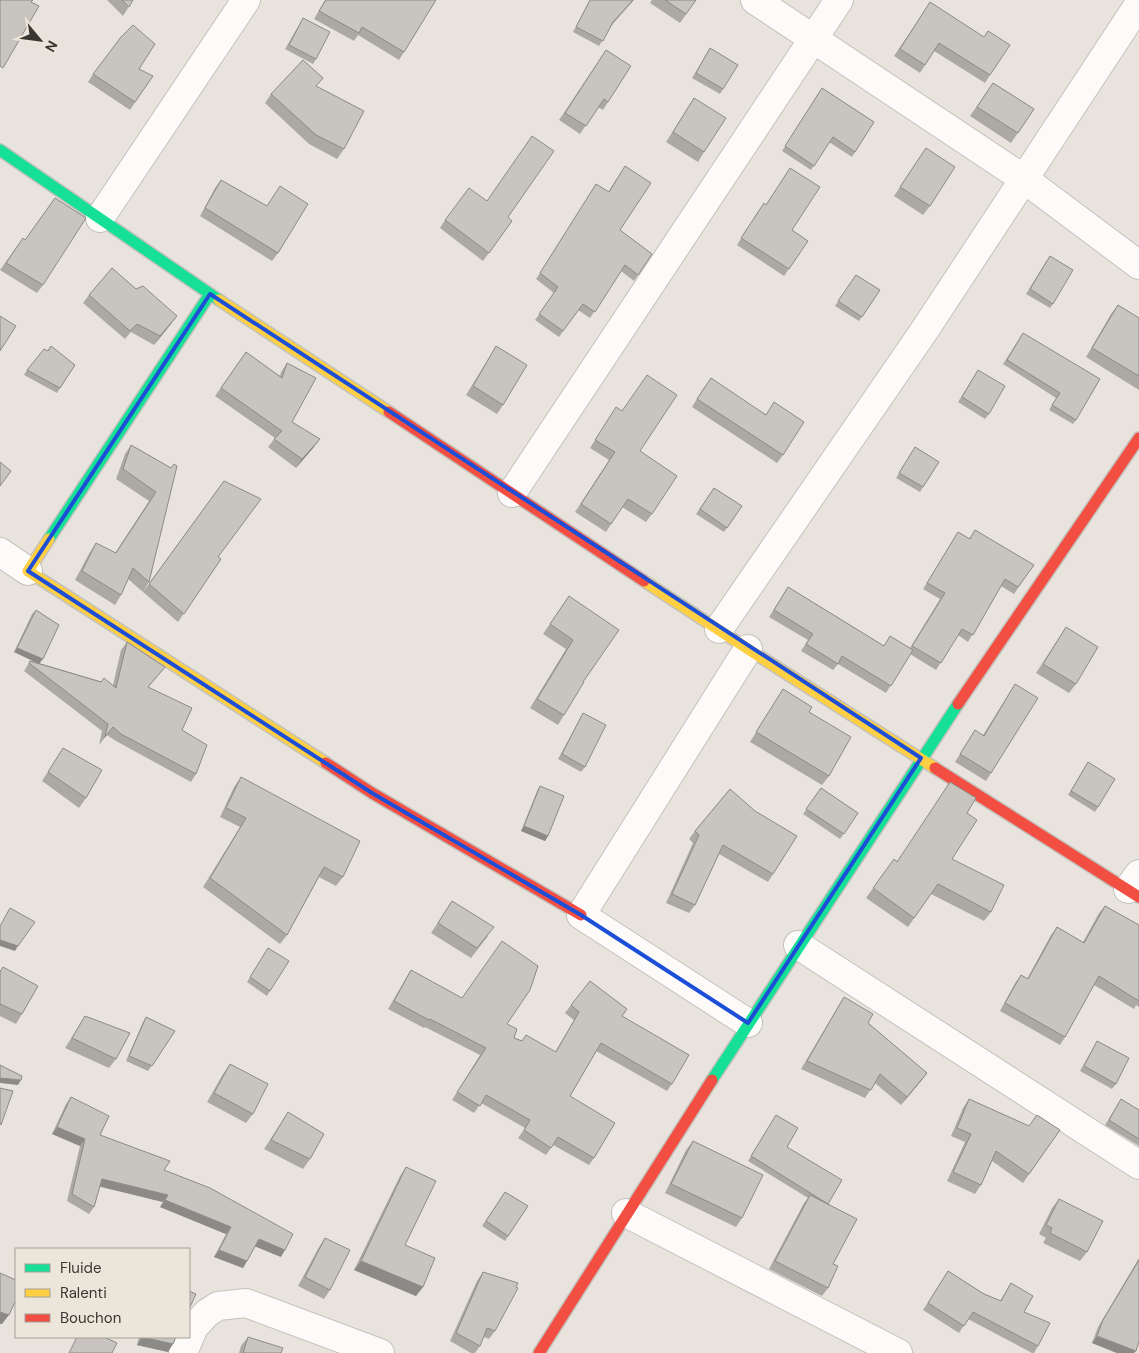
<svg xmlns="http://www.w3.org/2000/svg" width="1139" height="1353" font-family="'DM Sans',sans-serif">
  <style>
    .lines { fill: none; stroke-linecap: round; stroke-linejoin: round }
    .street-casing { stroke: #c4c1bc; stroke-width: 30 }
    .fast-casing { stroke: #c4c1bc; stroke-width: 14 }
    .slow-casing { stroke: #c4c1bc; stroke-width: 14 }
    .jam-casing { stroke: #c4c1bc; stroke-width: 14 }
    .street { stroke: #fcfbfa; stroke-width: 28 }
    .fast { stroke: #16e098; stroke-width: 11 }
    .slow { stroke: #ffcf43; stroke-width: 11 }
    .jam { stroke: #f24e42; stroke-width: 11 }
    .wall { fill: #aca9a5 }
    .shaded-wall { fill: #8c8a86 }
    .building { fill: #c8c5c0; stroke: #8c8a86 }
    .marked { fill: none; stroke: #1d4ed8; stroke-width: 4; stroke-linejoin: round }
  </style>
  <rect width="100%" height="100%" fill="#e8e4dd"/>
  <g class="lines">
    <g class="street-casing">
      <path id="street" d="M755,0L1024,179L1139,265
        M100,218L246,0
        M512,493L839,0
        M0,552L28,571
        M719,629L924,331L1139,4
        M1128,889L1139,874
        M798,945L1139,1165
        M748,1023L581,915L748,649
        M626,1213L898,1353
        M183,1353L194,1327L207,1313L218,1306L246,1303L380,1353"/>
    </g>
    <g class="fast-casing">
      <path id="fast" d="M0,150L219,300
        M49,539L210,294
        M712,1080L958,704"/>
    </g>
    <g class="slow-casing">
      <path id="slow" d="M219,300L389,412
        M49,539L28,571L326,763
        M644,581L748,649L935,768"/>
    </g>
    <g class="jam-casing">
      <path id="jam" d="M389,412L644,581
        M958,704L1139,438
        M326,763L372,793L581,915
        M935,768L1139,897
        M539,1353L712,1080"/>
    </g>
    <use href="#street" class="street"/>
    <use href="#fast" class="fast"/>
    <use href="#slow" class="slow"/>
    <use href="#jam" class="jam"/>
  </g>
  <path class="wall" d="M107,0H133L123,16Z
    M325,0H436L399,60L358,35L354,41L314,19Z
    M590,0H634L612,25L599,46L573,32Z
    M652,0H696L680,23L650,3Z
    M925,10L984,37L990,75L985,83L934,51L920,73L894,56Z
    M303,18L316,59L313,64L285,49Z
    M710,48L723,89L720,94L692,78Z
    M606,50L608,102L603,110L598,107L580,134L559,120Z
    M139,69L153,76L130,110L88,82L93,74Z
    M993,83L1034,109L1011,143L970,116Z
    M822,88L874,122L852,157L829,142L811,170L782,151Z
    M271,94L344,149L337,159L309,144L265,103Z
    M694,98L704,152L698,162L666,142Z
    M926,148L930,206L923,215L894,196Z
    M625,166L620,230L652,254L634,281L621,271L590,318L578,310L559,337L535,320L554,293L536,279L596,184L608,192Z
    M221,180L266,206L278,253L272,261L200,216L215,188Z
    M766,205L792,230L808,241L784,276L737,245L759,210Z
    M508,217L512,221L483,261L440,228L445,220Z
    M23,238L43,285L37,293L0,270Z
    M1047,260L1053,304L1050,308L1026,294Z
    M856,275L880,290L859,321L835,306Z
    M89,295L177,316L171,324L154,345L131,332L125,339L83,303Z
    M1118,305L1139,318V390L1086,357L1111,314Z
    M1023,333L1076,420L1073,424L1049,410L1056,398L1003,364Z
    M51,346L75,365L57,393L24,375L27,370L47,351Z
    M496,346L503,405L497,414L466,395L490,356Z
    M246,352L280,376L281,372L287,363L292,422L314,447L296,468L268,447L275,438L215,396Z
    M978,370L989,414L985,419L958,402Z
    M705,386L766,414L783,455L777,463L692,407Z
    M611,415L640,451L652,514L646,522L622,507L606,532L575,512L609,460L590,448Z
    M131,445L171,468L149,582L143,592L128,579L121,595L115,605L75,580L90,552L96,543L115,553L149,501L116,479L125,454Z
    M915,447L939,462L920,492L896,478Z
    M224,481L218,557L221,559L178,622L143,592Z
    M714,488L742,506L724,532L696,514Z
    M975,530L1034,565L1014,594L1001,586L968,642L958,635L936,670L910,654L886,693L838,664L833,670L801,651L808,640L769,617L788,587L884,646L890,636L910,648L940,599L923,589L958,532L969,539Z
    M569,596L583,682L564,715L558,725L530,708L566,649L543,634Z
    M36,610L39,663L113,685L121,650L127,642L165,667L148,687L182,730L196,774L191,782L116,741L107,735L99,745L102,731L24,671L30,661L38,663L14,652L32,614Z
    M1066,627L1076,684L1069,693L1036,673Z
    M1015,684L991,773L986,781L955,762L975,730L983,735Z
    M783,689L809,712L829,776L822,785L750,742Z
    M583,713L585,767L581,772L558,759Z
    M63,748L86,798L79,808L42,781Z
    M1088,762L1098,807L1095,812L1068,795Z
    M241,777L343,877L336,886L319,877L287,935L280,944L203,887L240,827L220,817L234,787Z
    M540,786L548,836L545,841L521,831L537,791Z
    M821,788L858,813L840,839L803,814Z
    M730,789L773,874L768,882L719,854L695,905L689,913L666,903L693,843L689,839L695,831Z
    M967,813L952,859L991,912L984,921L931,894L908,927L866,898L894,859L897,861Z
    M452,901L488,936L471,958L431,933Z
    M1105,906L1139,925V1007L1136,1005L1134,1009L1094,985L1065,1037L1060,1045L1000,1011L1015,983L1021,975L1027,979L1051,935L1057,927L1083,942L1099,913Z
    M268,948L270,991L267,996L247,982Z
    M3,967L22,1014L16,1024L0,1016V971Z
    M411,970L507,1024L514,1038L522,1041L555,1052L574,1020L565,1013L571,1005L622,1016L672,1084L667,1091L596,1051L570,1096L594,1158L589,1165L553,1145L546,1155L518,1138L525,1128L481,1103L474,1113L452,1100L480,1055L425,1027L424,1028L388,1009L406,978Z
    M844,997L868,1023L927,1073L921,1081L901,1105L875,1083L865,1098L801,1069L839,1005Z
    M85,1016L116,1059L109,1068L65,1048Z
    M146,1017L175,1031L148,1071L126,1061L143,1022Z
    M1097,1041L1116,1084L1112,1089L1080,1071Z
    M230,1064L253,1114L246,1123L207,1102L223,1074Z
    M71,1097L100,1135L164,1170L281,1257L255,1246L247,1261L243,1268L214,1257L226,1234L160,1207L163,1202L100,1186L94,1207L89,1214L67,1201L80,1146L52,1134L66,1104Z
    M969,1099L1029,1126L1060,1130L1023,1183L992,1161L981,1185L975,1194L947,1181L965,1142L951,1136L963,1108Z
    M1121,1099L1139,1110V1146L1105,1125Z
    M288,1112L310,1159L303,1169L264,1149Z
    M776,1115L787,1147L827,1204L833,1264L828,1288L822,1296L769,1269L804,1203L808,1198L748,1161Z
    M693,1141L742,1218L736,1227L665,1193L686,1150Z
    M406,1167L405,1245L423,1287L416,1296L354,1270L400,1176Z
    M505,1192L528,1206L505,1241L482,1226Z
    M1059,1199L1087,1252L1080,1261L1043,1243L1046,1238L1039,1234L1052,1208Z
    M325,1238L330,1290L324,1299L298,1286L319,1247Z
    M1139,1258V1342L1134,1353H1117L1092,1343L1098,1327Z
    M948,1271L984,1294L1000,1301L1011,1283L1024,1312L1038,1346L1034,1353H1032L968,1319L959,1333L923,1310Z
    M483,1272L495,1331L489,1339L484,1337L480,1346L475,1353H471L450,1341L477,1281Z
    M139,1337H176L168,1352L137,1345Z
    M248,1337L281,1353H239L241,1346Z"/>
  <path class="shaded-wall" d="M177,316L171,324L154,345L160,336Z
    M320,439L314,447L296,468L302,459Z
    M17,648L43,659L39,664L14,652Z
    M524,826L548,836L545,841L521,831Z
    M0,940L18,946L15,951L0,946Z
    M927,1073L921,1081L901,1105L907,1097Z
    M0,1078L21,1080L18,1085L0,1083Z
    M57,1127L85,1139L80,1146L52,1134Z
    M102,1179L168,1195L163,1202L97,1186Z
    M165,1200L231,1227L226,1234L160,1207Z
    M259,1239L285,1250L281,1257L254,1246Z
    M219,1250L247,1261L243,1268L214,1257Z
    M361,1261L423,1287L416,1296L354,1270Z
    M0,1312L9,1315L2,1324H0Z
    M1097,1336L1136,1351L1134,1353H1117L1092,1343Z
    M142,1337L173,1344L168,1352L137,1345Z"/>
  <path class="building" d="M0,0H33L31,2L39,6L3,68L0,66Z
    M122,0H133L129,7Z
    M326,0H436L404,52L362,27L359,33L319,11Z
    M590,0H633L613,22L603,41L576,27Z
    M665,0H696L686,14Z
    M930,2L984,37L988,31L1010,45L990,75L939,43L925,65L900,49Z
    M303,18L330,32L316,59L289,45Z
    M133,25L155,44L139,69L153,76L135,102L93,74L121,37Z
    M710,48L738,65L723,89L696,73Z
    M606,50L631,66L608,102L604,99L586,126L565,113Z
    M303,60L323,78L316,86L364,111L344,149L316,135L271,94Z
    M993,83L1034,109L1018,133L977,107Z
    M822,88L874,122L855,152L833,137L814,166L785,146Z
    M694,98L726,118L704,152L673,132Z
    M532,136L554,151L508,217L512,221L489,253L445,220L469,188L487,201Z
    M926,148L955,167L930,206L900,187Z
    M625,166L651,183L620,230L652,254L638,275L625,265L595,312L583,304L563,331L539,314L558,287L540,273L596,184L609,192Z
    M790,168L820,187L792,230L808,241L789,269L741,238L764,203L766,205Z
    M221,180L267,206L280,186L308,204L278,253L205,208Z
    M55,198L86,218L43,285L6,263L23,238L25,240Z
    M1050,256L1073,270L1053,304L1030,289Z
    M112,268L136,289L143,286L177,316L160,336L137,324L130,331L89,295Z
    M856,275L880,290L862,317L838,301Z
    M1118,305L1139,318V376L1092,348Z
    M0,316L16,326L0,351Z
    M1023,333L1100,379L1076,420L1052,405L1060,393L1007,360Z
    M51,346L75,365L60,388L27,370L44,349L48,351Z
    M496,346L527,365L503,405L473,386Z
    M246,352L282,378L287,363L316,378L292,422L320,439L302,459L274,439L282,431L221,388Z
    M978,370L1005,386L989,414L962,397Z
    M647,375L677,395L640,451L677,476L652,514L628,499L611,524L581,504L615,452L595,440L616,407L622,411Z
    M711,378L766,415L774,402L804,422L783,455L697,399Z
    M131,445L171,468L174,464L177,466L149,582L133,568L121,595L82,571L96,543L116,553L156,492L123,469Z
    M915,447L939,462L923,487L899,473Z
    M0,462L11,471L0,486Z
    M224,481L261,499L218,557L221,559L184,614L149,584Z
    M714,488L742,506L727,528L700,509Z
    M975,530L1034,565L1018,587L1005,579L973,635L962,629L941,663L912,646L945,593L927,583L958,532L970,539Z
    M788,587L884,646L890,636L913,650L891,686L842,656L838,664L806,644L813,634L774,610Z
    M569,596L619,630L583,682H584L564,715L537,699L573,640L550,624Z
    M36,610L59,625L43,659L17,648Z
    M1066,627L1098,647L1076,684L1043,664Z
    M127,642L165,667L148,687L192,708L182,730L207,745L196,774L121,734L113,727L105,737L108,724L29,663L30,661L101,682L104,678L116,688Z
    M1015,684L1038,698L991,773L960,754L975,730L984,736Z
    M783,689L812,707L809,712L851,737L829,776L756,732Z
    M583,713L606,725L585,767L562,754Z
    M63,748L102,770L86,798L48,772Z
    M1088,762L1115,779L1098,807L1071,791Z
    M241,777L360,841L343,877L324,867L287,935L210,878L246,818L226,808Z
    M950,782L976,798L967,813L977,820L952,859L1004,885L991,912L938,884L914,918L873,888L894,859L897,862Z
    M540,786L564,796L548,836L524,826Z
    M821,788L858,813L844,834L806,809Z
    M730,789L755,811L797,836L773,874L723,845L695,905L672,894L699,835L695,831Z
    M452,901L494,927L477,948L438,923Z
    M1105,906L1139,925V1001L1099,976L1065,1037L1005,1003L1021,975L1028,979L1057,927L1084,943Z
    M10,908L35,922L18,946L0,940V926Z
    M502,941L538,966L530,990L507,1024L517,1029L514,1038L522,1041L526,1035L556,1052L579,1012L571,1005L590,981L627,1009L622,1016L689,1055L672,1084L601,1043L570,1096L615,1123L594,1158L558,1137L551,1148L524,1130L530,1120L486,1095L480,1106L457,1092L486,1048L430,1019L429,1020L394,1001L411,970L462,998Z
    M268,948L289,961L270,991L250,977Z
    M3,967L38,986L22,1014L0,1004V972Z
    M844,997L873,1014L868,1023L927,1073L907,1097L880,1074L871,1090L807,1061Z
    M85,1016L130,1033L116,1059L72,1038Z
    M146,1017L175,1031L152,1066L129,1056Z
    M1097,1041L1129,1058L1116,1084L1084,1066Z
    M230,1064L268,1084L253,1114L214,1093Z
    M0,1065L22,1076L21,1080L0,1078Z
    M0,1088L13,1091L1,1125L0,1124Z
    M71,1097L109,1116L100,1135L170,1161L164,1170L210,1188L293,1234L285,1250L259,1239L247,1261L219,1250L231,1227L165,1200L168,1195L102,1179L94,1207L72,1194L85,1139L57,1127Z
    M969,1099L1029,1126L1037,1115L1060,1130L1029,1174L996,1151L981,1185L953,1172L971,1134L957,1128Z
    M1121,1099L1139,1110V1139L1109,1120Z
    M288,1112L324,1134L310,1159L271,1140Z
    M776,1115L798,1128L787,1147L842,1180L828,1204L751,1156Z
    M693,1141L763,1175L742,1218L671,1184Z
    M406,1167L436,1181L405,1245L435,1258L423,1287L361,1261Z
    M505,1192L528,1206L508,1236L486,1221Z
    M810,1195L857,1219L833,1264L838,1266L828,1288L775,1261Z
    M1059,1199L1103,1221L1087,1252L1050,1233L1052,1228L1046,1225Z
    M325,1238L350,1250L330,1290L305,1277Z
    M1139,1260V1342L1136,1351L1097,1336L1103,1320Z
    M948,1271L984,1294L1001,1301L1011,1283L1033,1296L1024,1312L1050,1323L1038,1346L973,1312L964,1326L928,1303Z
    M483,1272L518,1283L516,1287L518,1288L495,1331L487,1328L480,1346L456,1333Z
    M0,1273L16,1280V1300L9,1315L0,1312Z
    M189,1291L196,1294L191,1305L189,1308Z
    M77,1337H104L117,1343L112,1353H69Z
    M142,1337H176L173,1344Z
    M248,1337L283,1348L281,1353H243Z"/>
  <path class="marked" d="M210,294L921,758L748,1023L581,915L372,793L28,571Z"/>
  <rect x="15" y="1248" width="175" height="90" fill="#ece5d9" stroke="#a59f97"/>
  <rect x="25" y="1264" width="25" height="8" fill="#16e098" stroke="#a59f97"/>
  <text x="60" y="1273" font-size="15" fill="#3a3733">Fluide</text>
  <rect x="25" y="1289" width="25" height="8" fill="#ffcf43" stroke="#a59f97"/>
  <text x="60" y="1298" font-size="15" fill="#3a3733">Ralenti</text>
  <rect x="25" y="1314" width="25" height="8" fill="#f24e42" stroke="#a59f97"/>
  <text x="60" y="1323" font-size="15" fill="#3a3733">Bouchon</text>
  <g transform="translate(40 40) rotate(119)" stroke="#ece5d9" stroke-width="4" paint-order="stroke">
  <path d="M0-4L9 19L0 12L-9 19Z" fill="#3a3733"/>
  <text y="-8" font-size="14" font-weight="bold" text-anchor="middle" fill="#3a3733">N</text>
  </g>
</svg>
